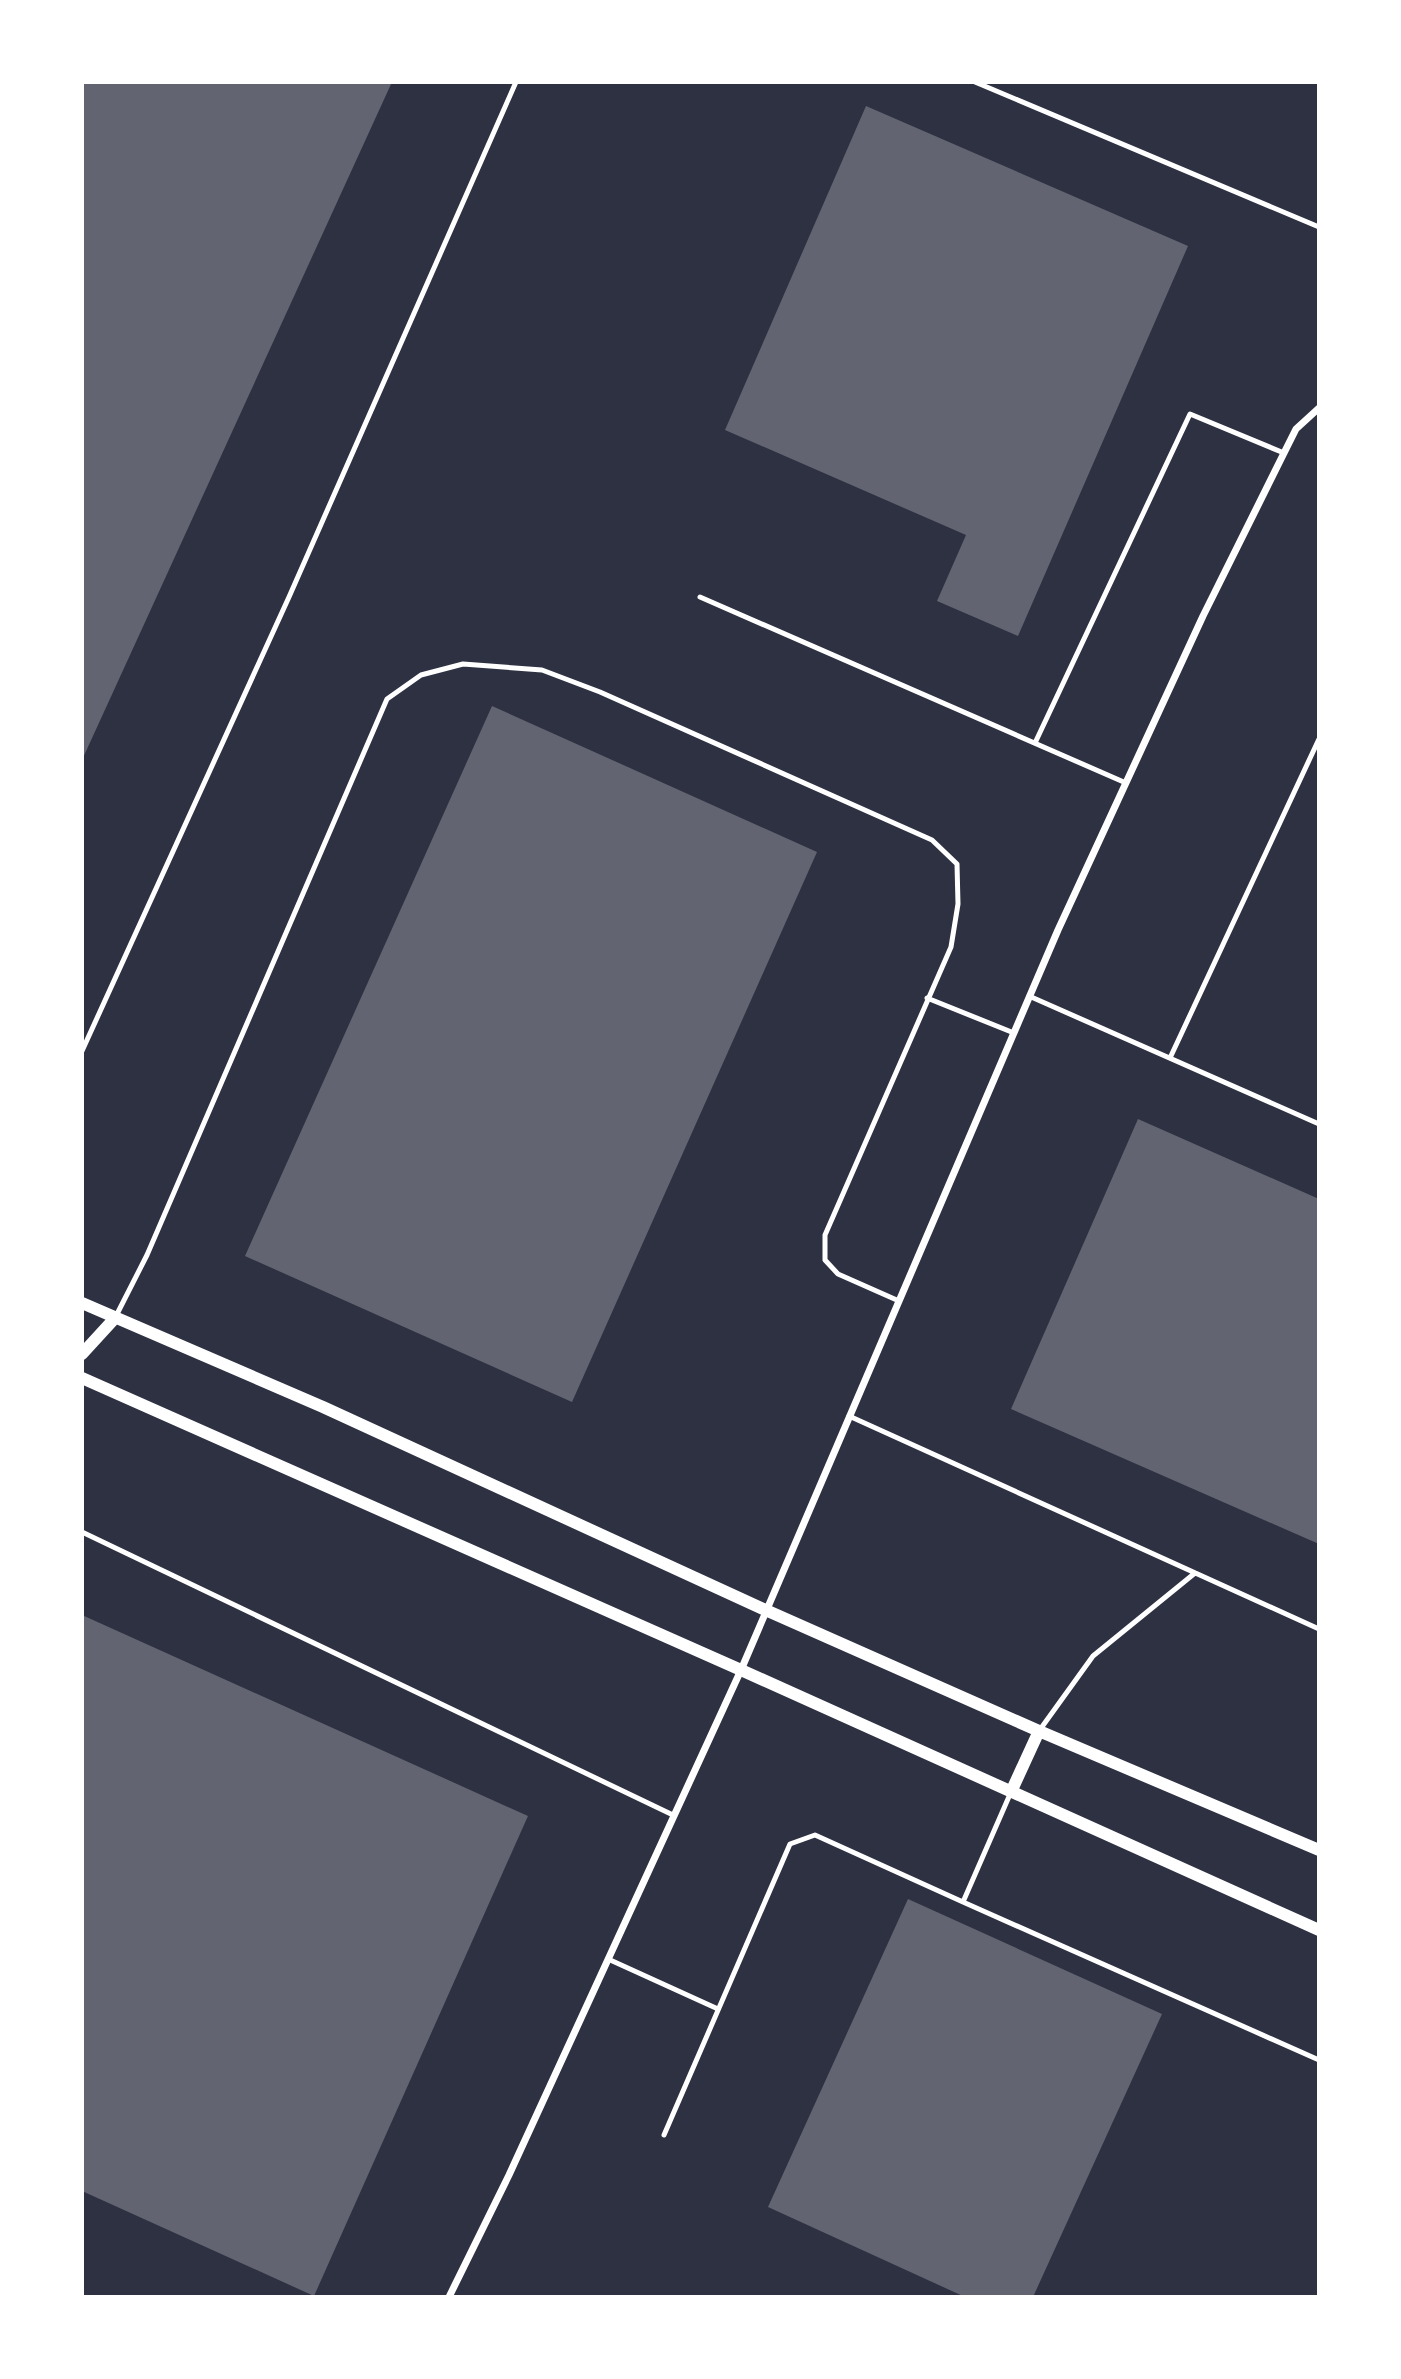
<svg xmlns="http://www.w3.org/2000/svg" width="1401" height="2379" font-family="'Exo 2',sans-serif">
  <style>
    .building { fill: #626471 }
    .lines { fill: none; stroke-linecap: round; stroke-linejoin: round }
    .service { stroke: #fff; stroke-width: 5 }
    .minor { stroke: #fff; stroke-width: 7 }
    .tertiary { stroke: #fff; stroke-width: 12 }
  </style>
  <rect width="100%" height="100%" fill="#2d3142"/>
  <path class="building" d="M82,82H392L82,760Z
    M866,106L1188,246L1018,636L937,601L966,535L725,430Z
    M492,706L817,852L572,1402L245,1256Z
    M1138,1119L1319,1199V1544L1011,1409Z
    M82,1615L528,1816L314,2296L82,2191Z
    M908,1899L1162,2014L1033,2297H965L768,2207Z"/>
  <g class="lines">
    <path class="service" d="M975,82L1319,227
      M700,597L1126,783
      M1035,743L1190,414L1284,453
      M1029,996L1319,1124
      M927,998L1014,1033
      M82,1051L289,597L516,82
      M1170,1058L1319,739
      M115,1318L147,1255L387,699L421,675L463,664L542,670L600,692L932,840L957,864L958,904L951,947L825,1235V1260L838,1274L899,1301
      M849,1416L1319,1629
      M82,1532L673,1815
      M1039,1731L1093,1656L1195,1573
      M1011,1792L963,1902L1319,2060
      M608,1959L718,2009
      M664,2135L790,1844L815,1835L963,1902"/>
    <path class="minor" d="M449,2297L509,2175L741,1670L1058,930L1203,616L1284,453L1296,429L1319,408"/>
    <path class="tertiary" d="M82,1303L323,1407L761,1608L1039,1731L1319,1850
      M82,1354L115,1318
      M82,1378L741,1670L1319,1930
      M1011,1792L1039,1731"/>
  </g>
  <rect width="1401" height="2379" fill="none" stroke="#ffffff" stroke-width="168"/>
</svg>
